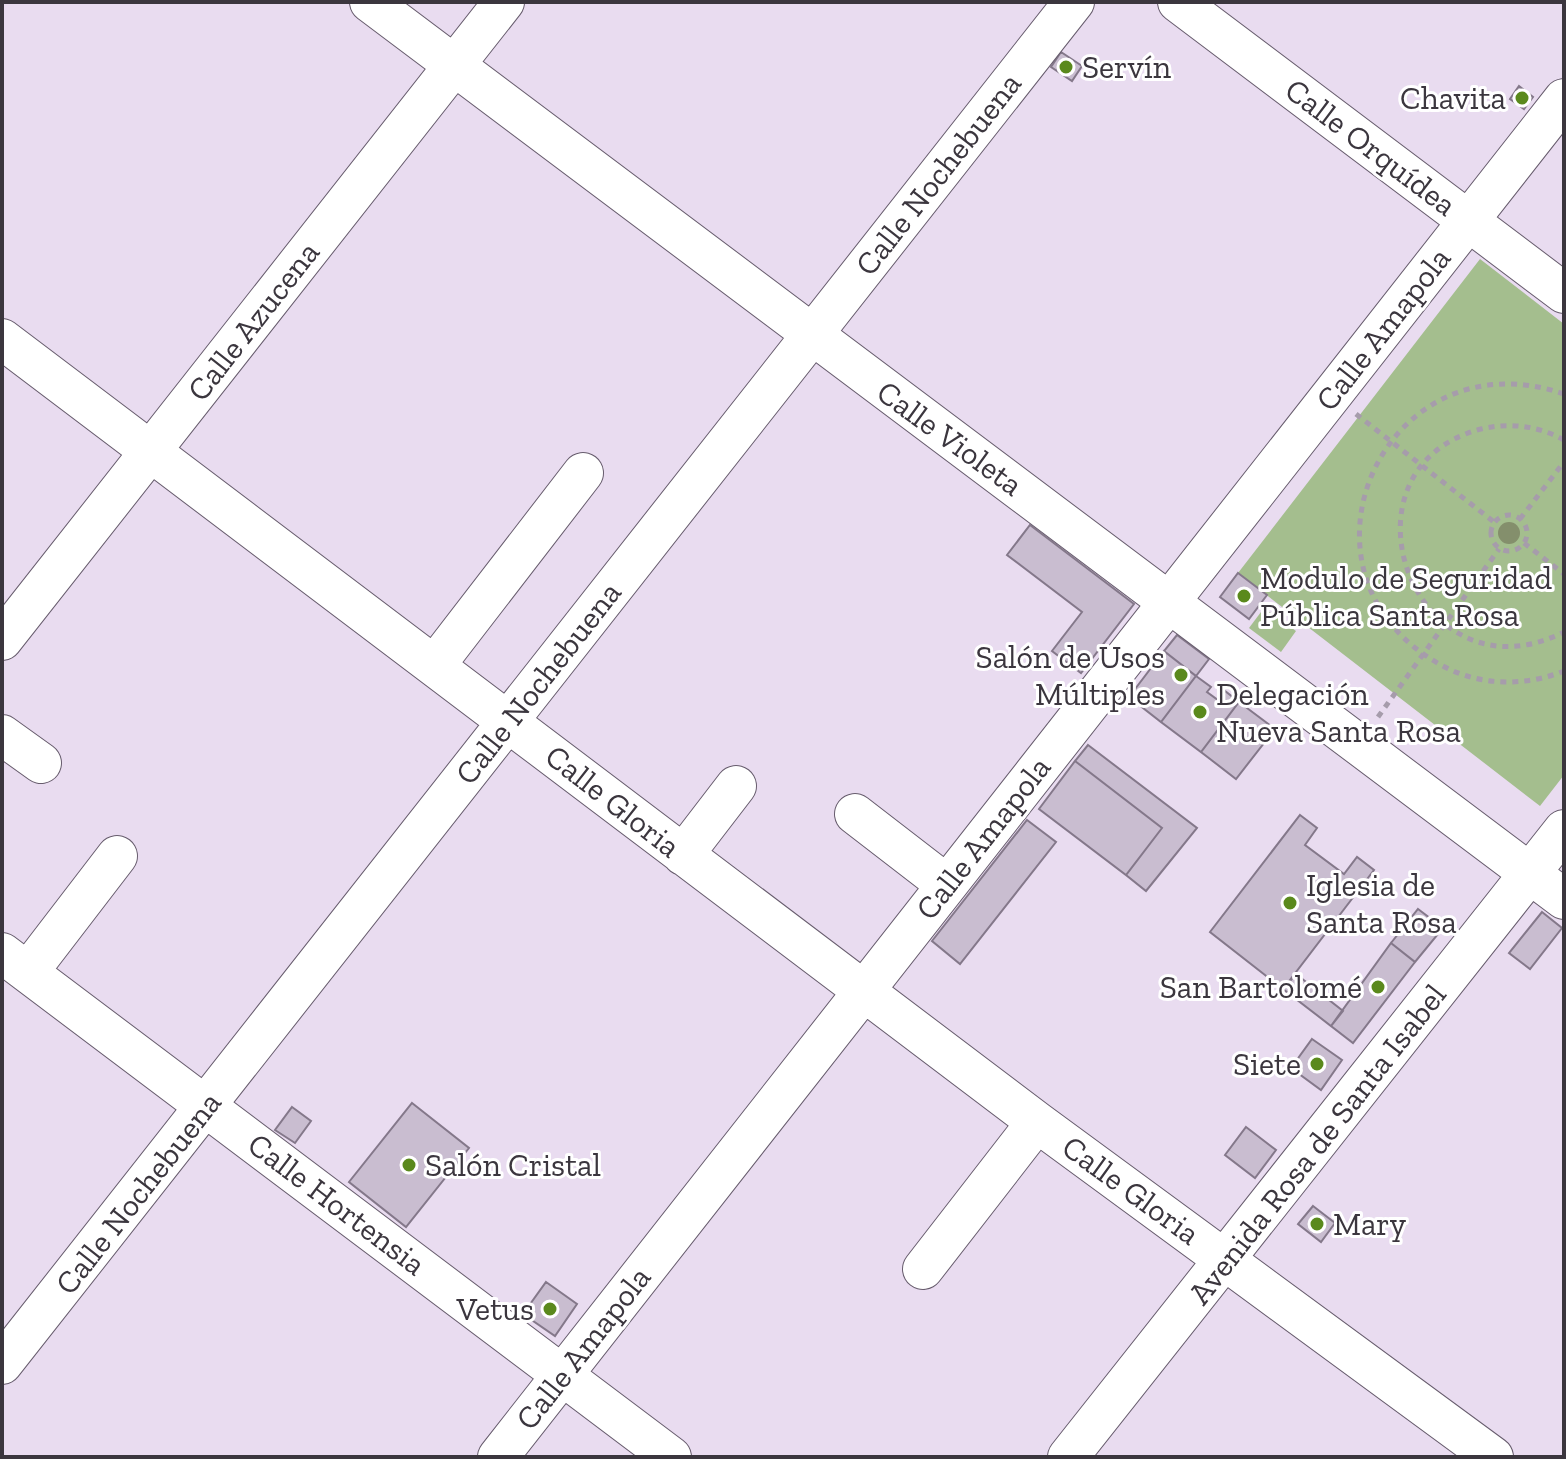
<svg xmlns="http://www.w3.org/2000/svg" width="1566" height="1459" font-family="'Zilla Slab',serif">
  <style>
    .green { fill: #a4be8e }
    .building { fill: #c9bdd0; stroke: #84788a; stroke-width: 2 }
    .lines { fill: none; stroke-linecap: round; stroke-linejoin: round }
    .minor-casing { stroke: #675c6d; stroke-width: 42 }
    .path { stroke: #a69cab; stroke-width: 5; stroke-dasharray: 6 6; stroke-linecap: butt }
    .minor { stroke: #fff; stroke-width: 40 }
    .tree { fill: #848f6c }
    .poi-dot { fill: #5a891c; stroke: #fff; stroke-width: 3 }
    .labels { text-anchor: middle; stroke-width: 6; stroke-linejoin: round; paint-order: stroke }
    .poi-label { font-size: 32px; fill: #3b363e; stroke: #fff; text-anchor: start }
    .street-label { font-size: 32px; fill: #3b363e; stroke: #fff }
  </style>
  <rect width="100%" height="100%" fill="#e9dcf0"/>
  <path class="green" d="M1480,259L1564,324V775L1540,806L1238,573Z
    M1264,608L1296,631L1281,652L1249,628Z"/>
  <path class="building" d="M1061,52L1082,66L1072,81L1051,67Z
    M1519,86L1533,97L1524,109L1510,99Z
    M1030,525L1134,604L1081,673L1052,651L1082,612L1007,555Z
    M1238,573L1267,595L1249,619L1220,597Z
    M1177,635L1209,659L1196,676L1164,651Z
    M1164,651L1196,676L1161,722L1129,697Z
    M1196,676L1211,687L1207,692L1218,700L1225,691L1239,702L1201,752L1161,722Z
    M1239,702L1275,729L1236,779L1201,752Z
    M1088,745L1197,828L1146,891L1126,875L1162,828L1075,761Z
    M1075,761L1162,828L1126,875L1039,809Z
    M1300,815L1317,828L1305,845L1344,874L1357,857L1374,870L1283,989L1210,932Z
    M1027,820L1056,842L960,964L932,941Z
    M1418,909L1443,928L1415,962L1391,943Z
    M1542,912L1562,928L1530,969L1509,953Z
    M1391,943L1415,962L1353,1043L1331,1026Z
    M1296,974L1343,1011L1331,1026L1283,989Z
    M1312,1039L1342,1060L1321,1090L1291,1068Z
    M412,1103L469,1148L406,1227L349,1182Z
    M292,1107L311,1121L295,1143L275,1130Z
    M1246,1127L1276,1150L1255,1178L1225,1155Z
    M1313,1206L1335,1223L1321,1242L1298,1224Z
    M546,1282L577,1304L555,1336L523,1314Z"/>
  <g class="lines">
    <g class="minor-casing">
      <path id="minor" d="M370,2L1564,899
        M1178,2L1564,293
        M2,339L1037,1122L1493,1457
        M2,640L504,2
        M435,665L583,473
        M2,735L41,763
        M855,814L947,885
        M683,855L736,786
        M2,953L671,1457
        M28,972L117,856
        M923,1269L1037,1122
        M2,1364L1074,2
        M498,1457L1564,99
        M1068,1457L1564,830"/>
    </g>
    <path class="path" d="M1564,394C1384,332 1276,574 1441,665C1479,686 1524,687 1564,671
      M1356,414L1494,522
      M1564,440C1539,426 1510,422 1481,429C1327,469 1415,707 1564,632
      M1491 533a18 18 0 1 1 36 0a18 18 0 1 1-36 0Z
      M1520,519L1564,462
      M1524,543L1564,574
      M1378,717L1499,549"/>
    <use href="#minor" class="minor"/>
  </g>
  <circle class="tree" cx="1509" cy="533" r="11"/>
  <g class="poi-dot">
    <circle cx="1066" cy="67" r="8"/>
    <circle cx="1522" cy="98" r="8"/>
    <circle cx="1244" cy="596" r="8"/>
    <circle cx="1181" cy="675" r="8"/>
    <circle cx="1200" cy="712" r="8"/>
    <circle cx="1290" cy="903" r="8"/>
    <circle cx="1378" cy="987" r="8"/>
    <circle cx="1317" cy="1064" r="8"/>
    <circle cx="409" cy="1165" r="8"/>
    <circle cx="1317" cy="1224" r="8"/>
    <circle cx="550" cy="1309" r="8"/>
  </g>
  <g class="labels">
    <g class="poi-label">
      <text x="1082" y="78">Servín</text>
      <text x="1506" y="109" text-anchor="end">Chavita</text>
      <text x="1260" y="589">Modulo de Seguridad<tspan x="1260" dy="37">Pública Santa Rosa</tspan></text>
      <text x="1165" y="668" text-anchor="end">Salón de Usos<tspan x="1165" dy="37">Múltiples</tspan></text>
      <text x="1216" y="705">Delegación<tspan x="1216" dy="37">Nueva Santa Rosa</tspan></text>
      <text x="1306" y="896">Iglesia de<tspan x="1306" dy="37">Santa Rosa</tspan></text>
      <text x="1362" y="998" text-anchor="end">San Bartolomé</text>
      <text x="1301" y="1075" text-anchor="end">Siete</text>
      <text x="425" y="1176">Salón Cristal</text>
      <text x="1333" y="1235">Mary</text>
      <text x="534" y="1320" text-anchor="end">Vetus</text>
    </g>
    <g class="street-label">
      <text transform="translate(1371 147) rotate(37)" y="11">Calle Orquídea</text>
      <text transform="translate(938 174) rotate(-52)" y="11">Calle Nochebuena</text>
      <text transform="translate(253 321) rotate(-52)" y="11">Calle Azucena</text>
      <text transform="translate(1383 329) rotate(-52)" y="11">Calle Amapola</text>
      <text transform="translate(950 438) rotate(36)" y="11">Calle Violeta</text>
      <text transform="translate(538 683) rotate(-52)" y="11">Calle Nochebuena</text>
      <text transform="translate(613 801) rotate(38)" y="11">Calle Gloria</text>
      <text transform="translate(983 838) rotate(-52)" y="11">Calle Amapola</text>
      <text transform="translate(1317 1144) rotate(-52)" y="11">Avenida Rosa de Santa Isabel</text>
      <text transform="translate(1131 1190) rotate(36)" y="11">Calle Gloria</text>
      <text transform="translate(138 1193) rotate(-52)" y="11">Calle Nochebuena</text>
      <text transform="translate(337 1204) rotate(37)" y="11">Calle Hortensia</text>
      <text transform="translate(583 1348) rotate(-52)" y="11">Calle Amapola</text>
    </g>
  </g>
  <rect width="1566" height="1459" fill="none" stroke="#3b363e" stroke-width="8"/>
</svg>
